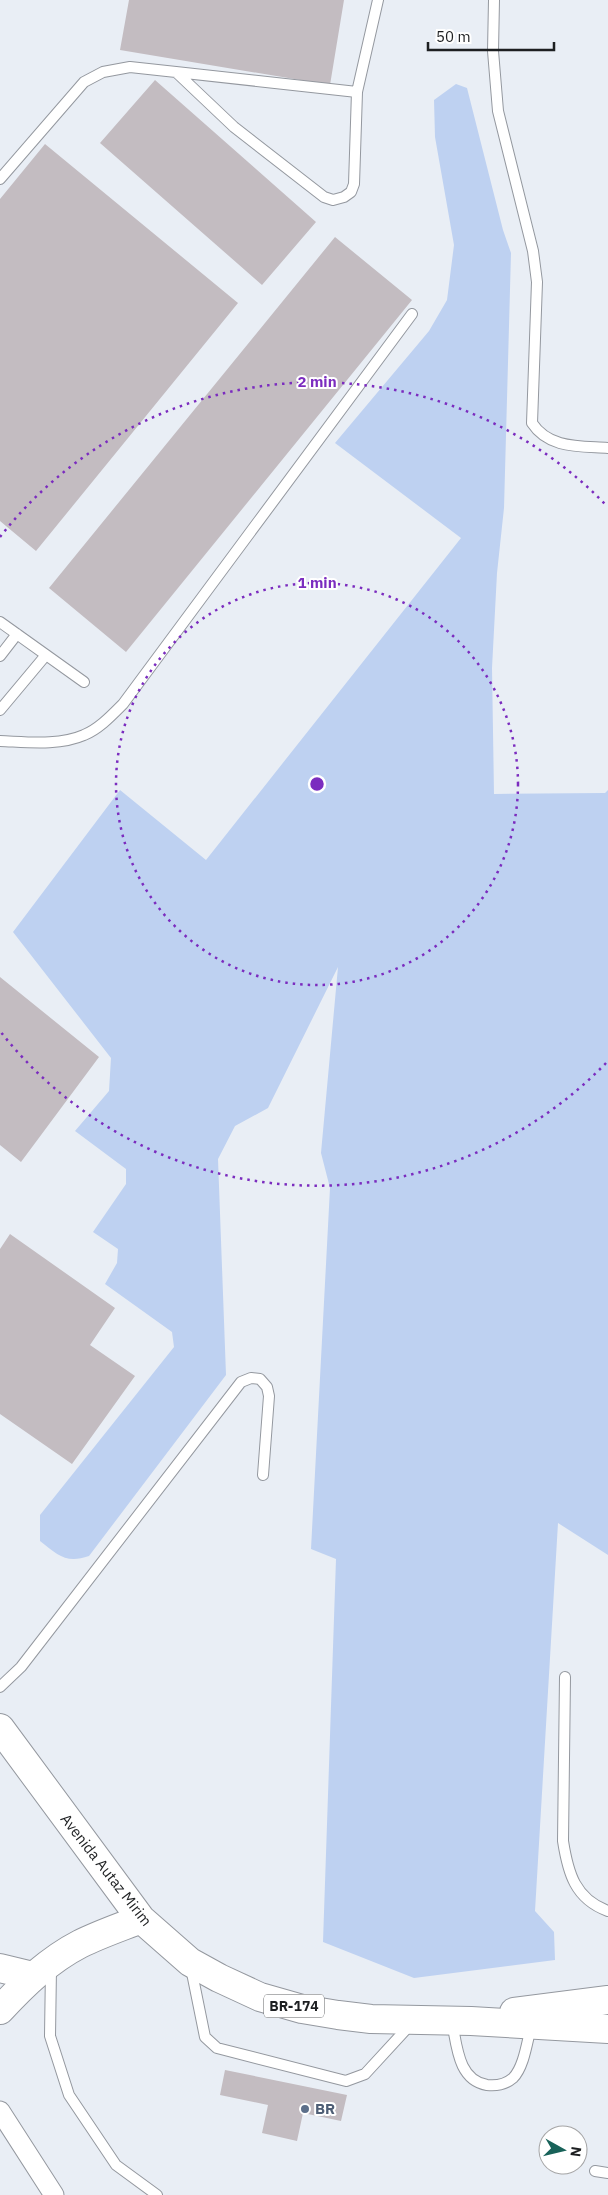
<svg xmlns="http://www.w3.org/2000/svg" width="608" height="2195" font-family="'IBM Plex Sans',sans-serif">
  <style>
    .green { fill: #bed1f1 }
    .building { fill: #c3bcc1 }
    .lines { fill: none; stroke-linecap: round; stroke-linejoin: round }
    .lane-casing { stroke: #94989f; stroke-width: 12 }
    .street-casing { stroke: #94989f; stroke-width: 21 }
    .primary-casing { stroke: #94989f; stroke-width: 30 }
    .lane { stroke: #fff; stroke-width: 10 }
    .street { stroke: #fff; stroke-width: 19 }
    .primary { stroke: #fff; stroke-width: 28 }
    .ring { fill: none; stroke: #7b2cbf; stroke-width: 2.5; stroke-dasharray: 2.5 5 }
    .service-dot { fill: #5c6f8a; stroke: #fff; stroke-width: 2 }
    .labels { text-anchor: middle; stroke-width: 4; stroke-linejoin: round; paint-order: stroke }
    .shield { fill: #fff; stroke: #616264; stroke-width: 1 }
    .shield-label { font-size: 14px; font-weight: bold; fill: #1d1f21 }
    .street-label { font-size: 15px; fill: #1d1f21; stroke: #fff }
    .service-label { font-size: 15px; font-weight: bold; fill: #4e5e75; stroke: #fff; text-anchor: start }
    .centre { fill: #7b2cbf; stroke: #fff; stroke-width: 2.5 }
    .ring-label { font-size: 15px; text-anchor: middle; font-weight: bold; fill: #7b2cbf; stroke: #fff; stroke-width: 4; stroke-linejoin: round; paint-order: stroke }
  </style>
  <rect width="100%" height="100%" fill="#e9eef5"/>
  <path class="green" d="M456,84L467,88L503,230L511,253L504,508L497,573L492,668L494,794L605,793L608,790V1555L558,1523L535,1911L554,1932L555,1960L414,1978L323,1942L336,1559L311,1549L330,1188L321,1153L338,967L268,1108L235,1126L218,1159L226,1375L89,1556C66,1564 58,1555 40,1541V1515L174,1347L172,1332L105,1284L117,1263L118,1249L93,1232L126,1184V1169L75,1131L109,1091L111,1058L13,932L120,790L206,860L461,538L335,443L429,331L447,300L454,245L435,137L434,100Z"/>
  <path class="building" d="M129,0H344L330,85L120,50Z
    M155,80L316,222L262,285L100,143Z
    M45,144L238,303L36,551L0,521V199Z
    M335,237L412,300L126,652L49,588Z
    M0,977L99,1057L21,1162L0,1145Z
    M10,1234L115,1308L90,1345L135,1376L72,1464L0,1414V1249Z
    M225,2070L347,2095L341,2121L303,2113L297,2141L262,2133L268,2105L220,2095Z"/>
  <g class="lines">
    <g class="lane-casing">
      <path id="lane" d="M494,0L493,51L498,111L533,251L537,282L532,423C549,449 580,446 608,448
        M176,72L357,92
        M0,179L84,82L103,72L130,67L176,72L234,127L324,197L333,200L344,197L351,192L354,184L357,92L378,0
        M0,622L84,682
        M0,656L17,634
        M0,710L46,655
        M0,741C27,742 59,746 84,735C99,729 112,715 123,704L412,314
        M565,1677L563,1841C568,1873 575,1899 608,1911
        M0,1687L21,1667L241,1382L251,1378L260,1379L267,1387L269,1396L263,1475
        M51,1968L50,2036L69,2095L116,2165L157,2195
        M191,1968L205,2037L217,2048L346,2081L365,2074L411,2024
        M452,2022C457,2046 458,2080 487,2085C496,2086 506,2084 513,2078C524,2067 527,2042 531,2027
        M595,2171L608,2173"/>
    </g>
    <g class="street-casing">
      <path id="street" d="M0,2111L54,2195"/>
    </g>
    <g class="primary-casing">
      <path id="primary" d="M0,1728L141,1919L190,1962L219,1978L260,1997L302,2009L338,2015L371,2019L471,2021L608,2029
        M0,1968L33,1976
        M0,2010C24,1984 49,1960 80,1944C100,1934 121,1927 141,1919
        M514,2012L608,2000"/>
    </g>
    <use href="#lane" class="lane"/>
    <use href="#street" class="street"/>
    <use href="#primary" class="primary"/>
  </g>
  <g class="ring">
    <circle cx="317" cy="784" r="201"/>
    <path d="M606 1063A402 402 0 0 1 0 1031M0 537A402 402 0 0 1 606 505"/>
  </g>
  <circle class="service-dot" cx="305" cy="2109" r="5"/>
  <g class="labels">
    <rect class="shield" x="264" y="1994.5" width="60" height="23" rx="4"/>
    <g class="shield-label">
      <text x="294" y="2011">BR-174</text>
    </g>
    <g class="street-label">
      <text transform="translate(106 1870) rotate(52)" y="5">Avenida Autaz Mirim</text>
    </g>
    <g class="service-label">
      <text x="315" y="2114">BR</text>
    </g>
  </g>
  <circle cx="317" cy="784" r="8" class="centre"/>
  <g class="ring-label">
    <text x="317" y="387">2 min</text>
    <text x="317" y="588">1 min</text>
  </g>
  <g transform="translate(563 2150) rotate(98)"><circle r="24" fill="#ffffff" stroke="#a5a5a6"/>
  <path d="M0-4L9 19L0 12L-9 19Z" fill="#186259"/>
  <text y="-8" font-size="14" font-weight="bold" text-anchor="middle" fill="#1d1f21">N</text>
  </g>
  <path d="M428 42v8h126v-8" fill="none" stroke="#1d1f21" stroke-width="2.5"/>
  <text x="436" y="42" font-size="15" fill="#1d1f21" stroke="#ffffff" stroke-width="4" paint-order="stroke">50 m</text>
</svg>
